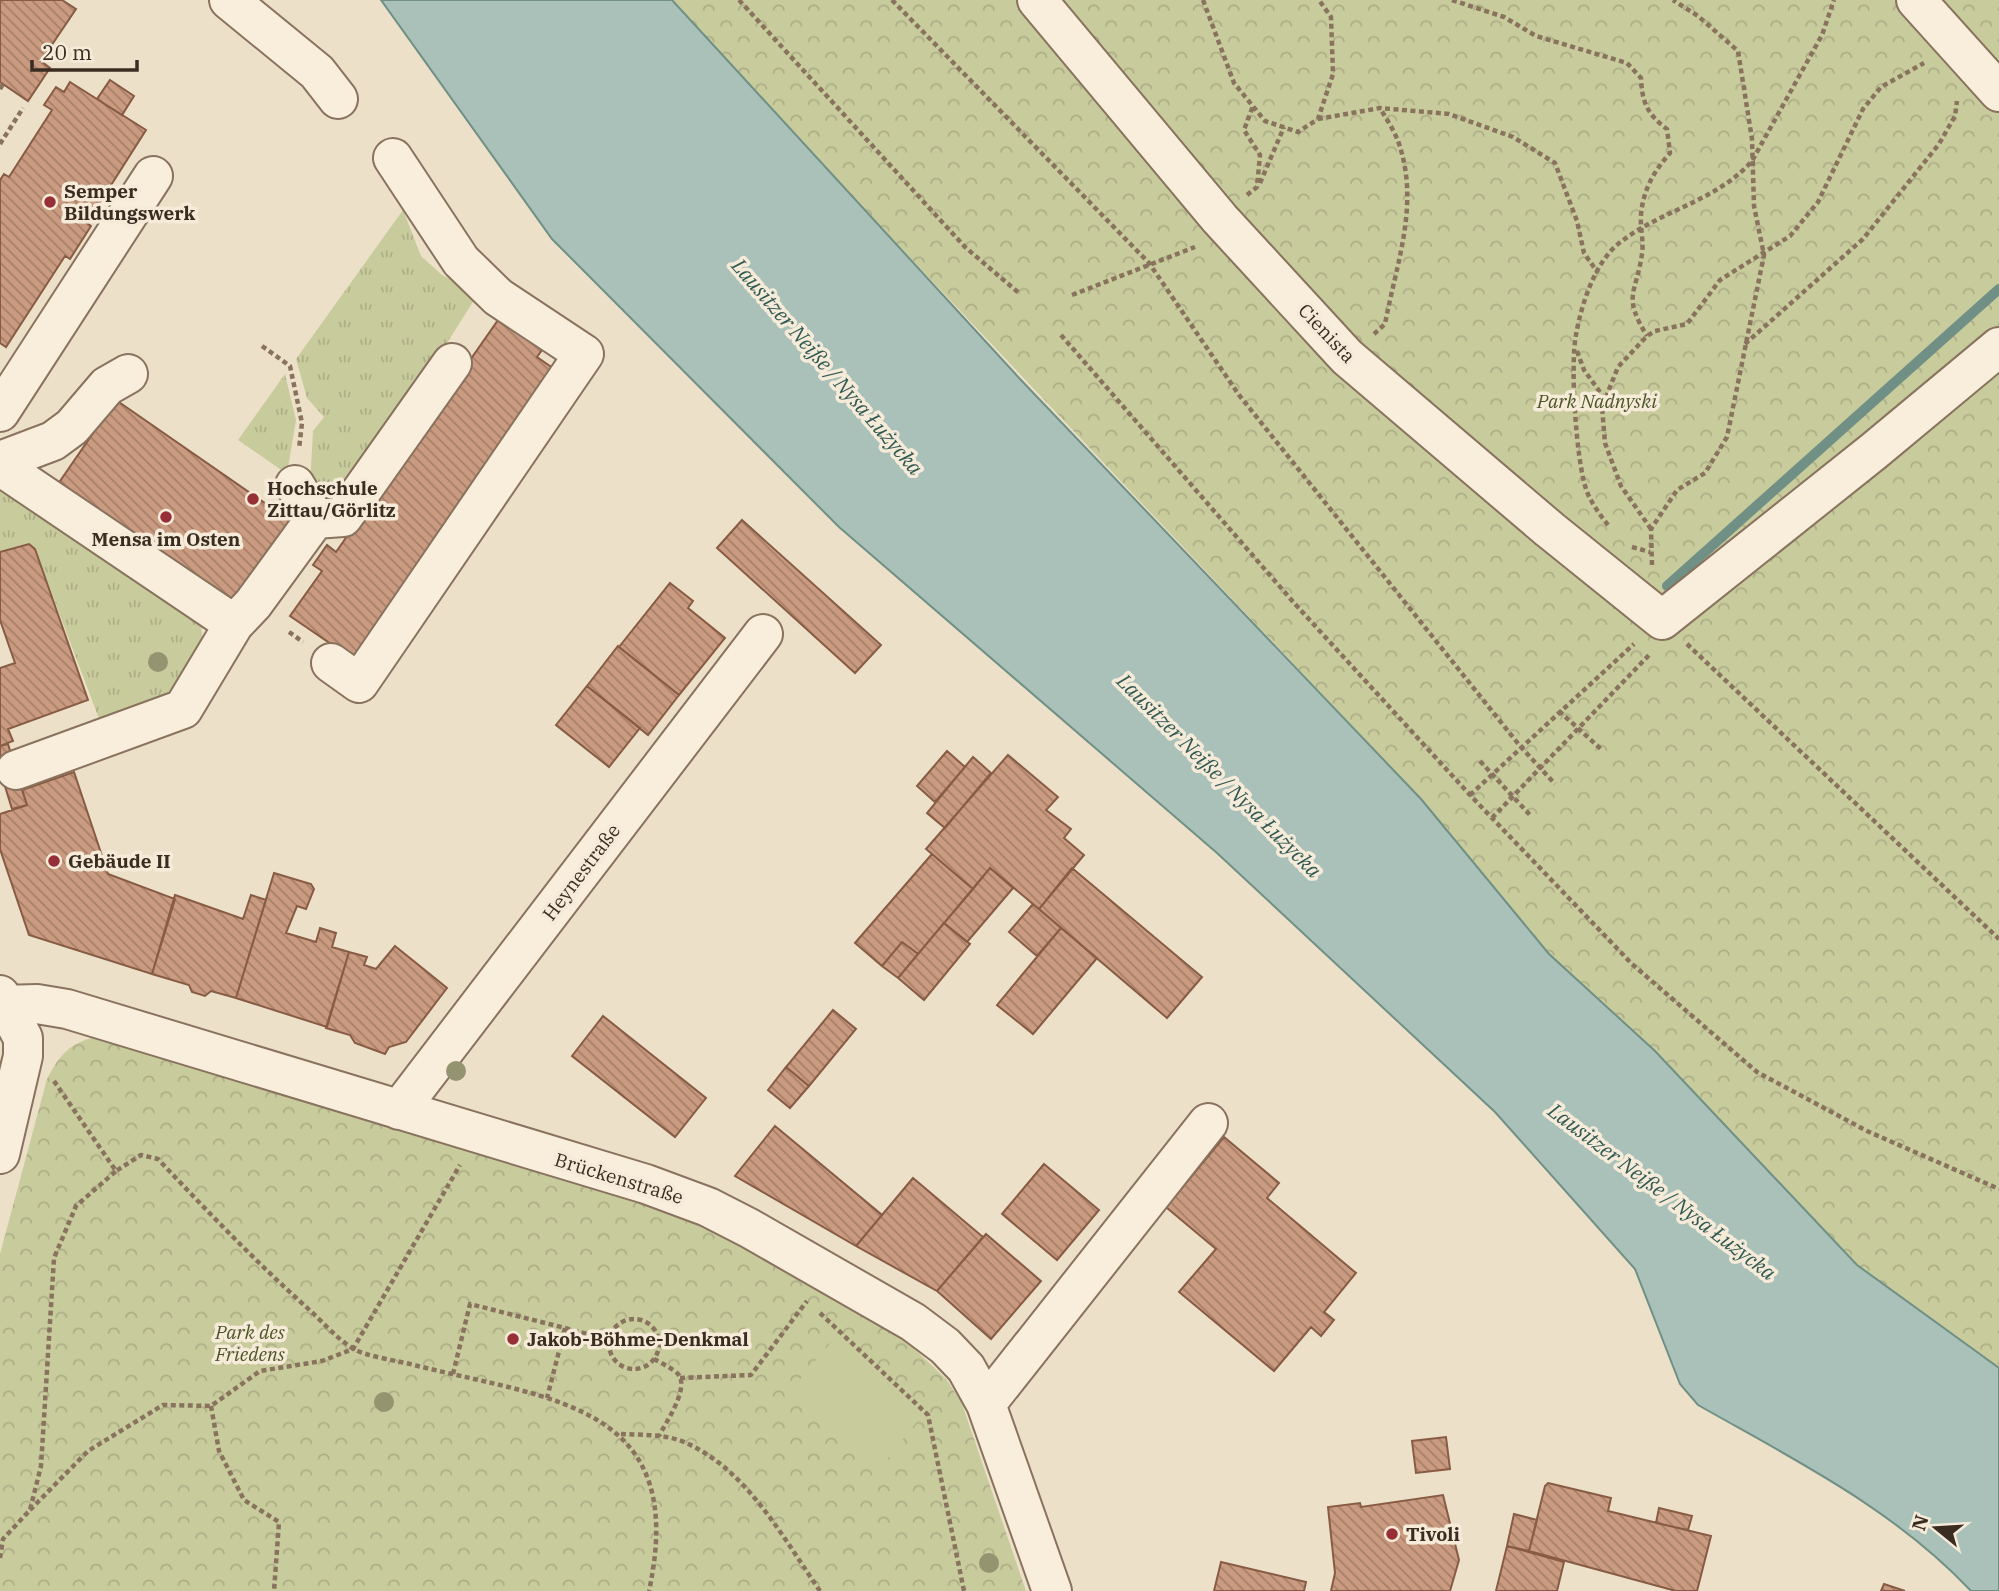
<svg xmlns="http://www.w3.org/2000/svg" width="1999" height="1591" font-family="'IBM Plex Serif',serif">
  <style>
    .grass { fill: url(#grass-tufts) }
    .park { fill: url(#park-crowns) }
    .pitch { fill: #c8cb9c }
    .water { fill: #a9c1b9; stroke: #709086; stroke-width: 2 }
    .lines { fill: none; stroke-linecap: round; stroke-linejoin: round }
    .stream { stroke: #709086; stroke-width: 10 }
    .building { fill: url(#building-back-hatch); stroke: #875b44; stroke-width: 2 }
    .minor-casing { stroke: #89725e; stroke-width: 42 }
    .path { stroke: #89725e; stroke-width: 4.5; stroke-dasharray: 5 3.5; stroke-linecap: butt }
    .minor { stroke: #f8eedb; stroke-width: 38 }
    .tree { fill: #949470 }
    .poi-dot { fill: #963036; stroke: #f5ebd8; stroke-width: 2.5 }
    .labels { text-anchor: middle; stroke-width: 7; stroke-linejoin: round; paint-order: stroke }
    .poi-label { font-size: 19px; font-weight: bold; fill: #3a2c21; stroke: #f5ebd8; text-anchor: start }
    .street-label { font-size: 19px; fill: #3a2c21; stroke: #f5ebd8 }
    .park-label { font-size: 19px; font-style: italic; fill: #4c5528; stroke: #f5ebd8 }
    .water-label { font-size: 21px; font-style: italic; fill: #315954; stroke: #f5ebd8 }
  </style>
  <defs>
    <pattern id="grass-tufts" width="24" height="20" patternUnits="userSpaceOnUse" patternTransform="scale(1.75)"><rect width="24" height="20" fill="#c8cb9c"/><path d="M3 7l-1-3M5 7V3M7 7l1-3M15 17l-1-3M17 17v-4M19 17l1-3" fill="none" stroke="#adae86"/></pattern>
    <pattern id="park-crowns" width="20" height="18" patternUnits="userSpaceOnUse" patternTransform="scale(1.75)"><rect width="20" height="18" fill="#c8cb9c"/><path d="M2 6a3 3 0 1 1 6 0M12 15a3 3 0 1 1 6 0" fill="none" stroke="#adae86"/></pattern>
    <pattern id="building-back-hatch" width="6" height="6" patternUnits="userSpaceOnUse" patternTransform="scale(1.75)"><rect width="6" height="6" fill="#ca9b80"/><path d="M-1 5l2 2M0 0l6 6M5-1l2 2" fill="none" stroke="#a57f68"/></pattern>
  </defs>
  <rect width="100%" height="100%" fill="#ede0c8"/>
  <path class="grass" d="M403,210L421,256L442,275L478,294L440,354L336,503L310,484L313,431L324,417L307,398L296,359Z
    M285,374L296,420L287,474L238,440Z
    M0,484L200,616L204,652L175,705L104,732L35,549L29,544L0,552Z"/>
  <path class="park" d="M672,0H1999V1368L1857,1265L1655,1051L1549,954L1421,799L881,227Z
    M95,1037L705,1222L904,1339L946,1379L961,1401L1026,1591H0V1254L47,1079C60,1055 68,1044 95,1037Z"/>
  <path class="pitch" d="M832,1341L923,1414L882,1466L791,1390Z"/>
  <path class="water" d="M381,0H672L1020,379L1421,799L1549,954L1655,1051L1857,1265L1999,1368V1591H1971C1894,1509 1795,1460 1698,1405L1680,1384L1635,1269L1495,1112L1217,853L839,527L552,239Z"/>
  <g class="lines">
    <path class="stream" d="M1667,586L1999,289"/>
  </g>
  <path class="building" d="M0,0H62L76,9L41,61L50,68L28,101L0,82Z
    M110,80L134,96L122,115L97,99Z
    M70,82L146,130L87,223L91,226L70,259L65,256L6,347L0,343V180L4,174L9,177L52,110L44,105L56,87L64,92Z
    M503,313L547,343L537,357L557,371L356,661L290,616L322,571L313,565L327,545L336,552Z
    M116,400L298,526L238,609L58,484Z
    M742,520L881,645L855,673L717,548Z
    M29,544L35,549L88,700L8,729L13,741L0,746V668L15,663L0,620V552Z
    M670,583L693,601L688,608L725,638L679,695L619,647Z
    M618,646L679,695L648,735L587,686Z
    M587,686L640,728L609,767L556,725Z
    M8,744L27,805L12,809L0,770V746Z
    M947,751L965,767L935,802L917,786Z
    M1008,755L1058,797L1046,810L1071,829L1064,838L1084,855L1039,909L990,868L973,889L926,849Z
    M973,757L991,773L945,828L927,813Z
    M74,772L108,874L175,899L152,974L29,935L0,849V814L27,805L22,790Z
    M932,854L973,889L918,954L902,942L882,966L855,943Z
    M990,868L1013,888L967,942L944,923Z
    M1072,868L1202,977L1167,1018L1039,909Z
    M274,873L311,884L314,889L306,909L297,906L286,933L316,942L320,928L336,933L332,947L349,952L327,1027L236,998Z
    M175,895L243,919L251,895L266,900L236,998L211,991L205,996L192,992L189,985L152,974Z
    M1033,904L1061,928L1037,956L1009,932Z
    M944,923L970,944L924,1000L898,978Z
    M1061,928L1097,958L1033,1034L997,1005Z
    M902,942L918,954L898,978L882,966Z
    M395,946L447,988L406,1042L389,1047L385,1054L355,1043L350,1035L326,1028L349,952L367,957L364,965L376,969Z
    M833,1010L856,1029L809,1086L786,1067Z
    M603,1016L706,1098L675,1137L572,1056Z
    M786,1067L809,1086L790,1108L768,1090Z
    M775,1126L882,1215L856,1246L735,1176Z
    M1224,1137L1279,1183L1267,1198L1356,1273L1324,1312L1334,1320L1321,1336L1311,1327L1274,1371L1179,1292L1216,1249L1166,1207Z
    M1044,1164L1099,1210L1057,1260L1002,1214Z
    M913,1178L983,1237L937,1291L856,1246Z
    M986,1234L1041,1281L991,1339L937,1291Z
    M1446,1437L1450,1469L1416,1473L1412,1441Z
    M1548,1483L1611,1498L1608,1511L1711,1536L1697,1591H1676L1529,1551L1545,1486Z
    M1443,1495L1459,1560L1450,1591H1331L1335,1573L1328,1507L1360,1503L1361,1507Z
    M1659,1508L1692,1516L1688,1530L1656,1523Z
    M1514,1514L1537,1520L1529,1551L1507,1546Z
    M1507,1546L1564,1562L1557,1591H1496Z
    M1221,1562L1306,1582L1304,1591H1214Z
    M1884,1584L1905,1591H1881Z"/>
  <g class="lines">
    <g class="minor-casing">
      <path id="minor" d="M229,0L317,72L338,99
        M1037,0L1220,219L1347,357L1549,529L1662,620L1874,451L1999,347
        M1916,0L1999,92
        M0,412L153,176
        M0,461L53,441L72,427L107,386L128,374
        M0,466L234,624
        M315,519L343,517L452,363
        M331,663L359,683L584,354L498,297L461,261L393,158
        M16,770L183,709L234,624L253,604L315,519L295,485
        M0,995L23,1038V1056L0,1154
        M0,1005L37,1004L67,1009L646,1184L708,1207L749,1228L913,1322L945,1346L966,1368L986,1404L1052,1591
        M399,1110L763,634
        M986,1404L1208,1123"/>
    </g>
    <path class="path" d="M739,0L965,247L1020,294
      M892,0L1149,263L1239,395L1520,746L1555,784
      M1203,0L1234,83L1265,121L1298,132L1318,119L1333,74L1331,17L1319,0
      M1452,0L1504,17L1536,36L1627,63L1641,78C1642,102 1647,114 1667,129L1670,153C1654,171 1643,190 1641,215C1640,228 1644,241 1642,254C1636,295 1622,295 1647,336
      M0,89L3,84
      M1318,119L1380,108L1449,114L1513,137L1555,163L1577,221L1584,253L1598,273
      M0,144L23,108
      M1260,183L1284,127
      M1247,195L1257,187L1260,155L1244,130L1253,106
      M1072,295L1195,247
      M1374,334L1385,324C1396,265 1419,207 1400,147C1396,133 1387,120 1380,108
      M1061,335L1295,604L1470,795L1632,964L1757,1072L1867,1131L1999,1189
      M1745,344L1863,239L1939,144L1955,116L1957,101
      M262,346L290,366L302,423L299,449
      M1577,351L1584,370L1605,399
      M1608,525C1600,515 1590,501 1586,489C1576,459 1570,365 1576,335C1581,306 1594,264 1618,244C1660,210 1716,202 1752,161L1822,35L1834,0
      M1651,529L1621,486L1605,443L1602,407L1618,367L1647,336L1655,331L1687,324L1720,280L1790,236L1818,202L1863,109L1881,87L1924,63
      M1632,547L1650,552
      M1652,565L1651,529L1677,490L1705,473L1727,437L1764,255L1754,206L1752,139L1738,51L1698,16L1673,0
      M289,632L303,642
      M1687,644L1999,939
      M1559,711L1602,750
      M1480,761L1530,815
      M1470,795L1634,644
      M1492,818L1650,654
      M54,1081L116,1171L141,1155L158,1159C206,1210 253,1259 304,1305C320,1319 335,1337 352,1348C366,1357 401,1361 418,1366C556,1400 689,1406 649,1591
      M820,1313L928,1415L964,1591
      M609 1344a25 25 0 1 1 50 0a25 25 0 1 1-50 0Z
      M565,1328L609,1340
      M654,1359C661,1363 672,1368 678,1374C690,1388 666,1422 659,1436
      M453,1374L470,1304L565,1328L547,1398
      M680,1378L751,1375L807,1301
      M211,1406L219,1451L244,1500L279,1522L274,1591
      M621,1434C642,1435 665,1434 684,1442C747,1469 783,1538 820,1591
      M30,1510L88,1451L163,1405L211,1406L260,1371L322,1361L353,1349L460,1165
      M0,1558L3,1539L30,1510L41,1466L54,1258L76,1206L116,1171"/>
    <use href="#minor" class="minor"/>
  </g>
  <g class="tree">
    <circle cx="158" cy="662" r="10"/>
    <circle cx="456" cy="1071" r="10"/>
    <circle cx="384" cy="1402" r="10"/>
    <circle cx="989" cy="1563" r="10"/>
  </g>
  <g class="poi-dot">
    <circle cx="50" cy="202" r="7"/>
    <circle cx="253" cy="499" r="7"/>
    <circle cx="166" cy="517" r="7"/>
    <circle cx="54" cy="861" r="7"/>
    <circle cx="513" cy="1339" r="7"/>
    <circle cx="1392" cy="1534" r="7"/>
  </g>
  <g class="labels">
    <g class="poi-label">
      <text x="64" y="198">Semper<tspan x="64" dy="22">Bildungswerk</tspan></text>
      <text x="267" y="495">Hochschule<tspan x="267" dy="22">Zittau/Görlitz</tspan></text>
      <text x="166" y="546" text-anchor="middle">Mensa im Osten</text>
      <text x="68" y="868">Gebäude II</text>
      <text x="527" y="1346">Jakob-Böhme-Denkmal</text>
      <text x="1406" y="1541">Tivoli</text>
    </g>
    <g class="street-label">
      <text transform="translate(1327 333) rotate(47)" y="7">Cienista</text>
      <text transform="translate(581 872) rotate(-53)" y="7">Heynestraße</text>
      <text transform="translate(619 1178) rotate(17)" y="7">Brückenstraße</text>
    </g>
    <g class="park-label">
      <text x="1597" y="408">Park Nadnyski</text>
      <text x="250" y="1339">Park des<tspan x="250" dy="22">Friedens</tspan></text>
    </g>
    <g class="water-label">
      <text transform="translate(827 367) rotate(49)" y="7">Lausitzer Neiße / Nysa Łużycka</text>
      <text transform="translate(1219 776) rotate(45)" y="7">Lausitzer Neiße / Nysa Łużycka</text>
      <text transform="translate(1662 1192) rotate(37)" y="7">Lausitzer Neiße / Nysa Łużycka</text>
    </g>
  </g>
  <g transform="translate(1936 1528) rotate(288)" stroke="#f5ebd8" stroke-width="5" paint-order="stroke">
  <path d="M0-5L12 26L0 18L-12 26Z" fill="#3a2c21"/>
  <text y="-10" font-size="19" font-weight="bold" text-anchor="middle" fill="#3a2c21">N</text>
  </g>
  <path d="M32 60v10h105v-10" fill="none" stroke="#3a2c21" stroke-width="3.5"/>
  <text x="42" y="60" font-size="21" fill="#3a2c21" stroke="#f5ebd8" stroke-width="5" paint-order="stroke">20 m</text>
</svg>
